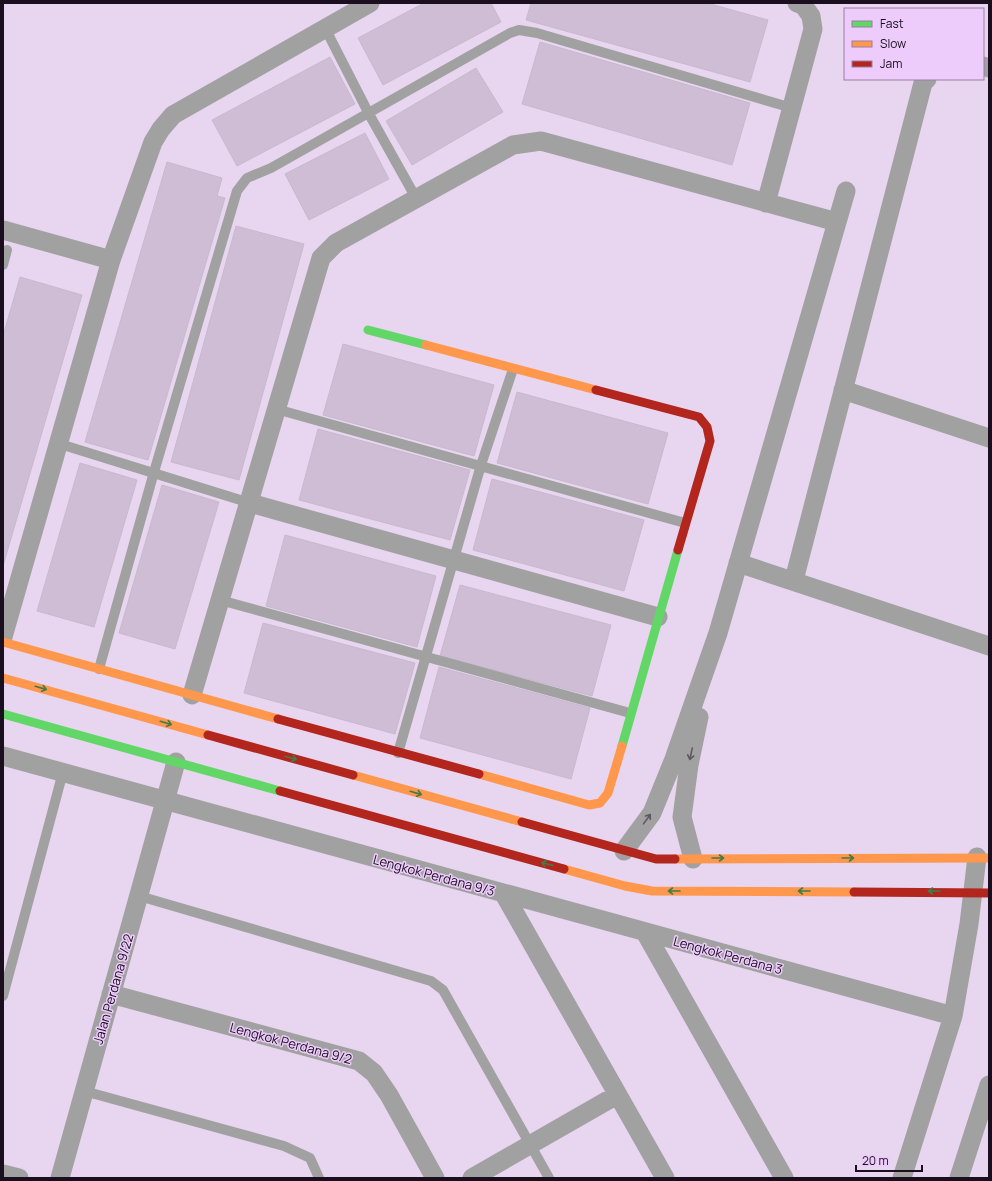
<svg xmlns="http://www.w3.org/2000/svg" width="992" height="1181" font-family="Manrope,sans-serif">
  <style>
    .building { fill: #cebdd5; stroke: #c7b9cd }
    .lines { fill: none; stroke-linecap: round; stroke-linejoin: round }
    .lane { stroke: #a1a1a1; stroke-width: 10 }
    .street { stroke: #a1a1a1; stroke-width: 19 }
    .fast { stroke: #63d668; stroke-width: 9 }
    .slow { stroke: #ff974d; stroke-width: 9 }
    .jam { stroke: #b3261e; stroke-width: 9 }
    .oneway { stroke: #427c47 }
    .oneway2 { stroke: #5e5860 }
    .labels { text-anchor: middle; stroke-width: 3; stroke-linejoin: round; paint-order: stroke }
    .street-label { font-size: 13px; fill: #1a0e1f; stroke: #edcbfb }
  </style>
  <rect width="100%" height="100%" fill="#e8d6f0"/>
  <path class="building" d="M424,3H491L501,22L383,85L358,38Z
    M531,3H707L768,20L750,82L526,20Z
    M540,42L750,103L732,165L522,104Z
    M330,57L355,104L237,166L212,120Z
    M476,68L503,112L412,165L386,121Z
    M365,133L389,179L309,220L285,174Z
    M167,162L222,178L217,196L225,198L148,460L85,442Z
    M236,226L304,244L239,480L171,462Z
    M20,277L82,295L3,566V336Z
    M343,344L494,385L474,456L323,415Z
    M517,392L668,433L648,504L497,463Z
    M318,429L470,470L450,540L299,500Z
    M80,463L137,480L94,627L37,611Z
    M492,479L644,520L624,591L473,550Z
    M162,485L219,502L175,649L119,633Z
    M285,535L436,576L417,647L266,606Z
    M460,585L611,625L592,696L440,656Z
    M263,623L415,663L395,734L244,693Z
    M439,667L590,708L571,779L420,738Z"/>
  <g class="lines">
    <path class="lane" d="M326,30L369,114L416,198
      M3,265L7,250
      M276,409L685,523
      M60,444L250,503
      M220,600L630,713
      M99,669L154,472L237,191L247,178L271,168L510,33L519,30L537,33L792,108
      M398,753L481,465L513,369
      M139,896L431,981L443,990L549,1178
      M3,996L63,772
      M84,1091L284,1146L310,1158L319,1178"/>
    <path class="street" d="M983,66L989,68
      M766,203L813,29L811,16L803,5L797,3
      M3,230L111,260
      M843,390L989,438
      M250,503L658,617
      M738,563L989,646
      M794,580L923,83L927,79
      M3,637L111,260L153,142L161,129L173,115L370,3
      M192,695L321,258L336,243L513,145L541,141L837,222
      M3,756L953,1016
      M624,851L652,813L674,759L718,633L846,191
      M693,859L682,817L689,765L699,717
      M504,894L665,1178
      M645,932L784,1178
      M111,994L359,1061L374,1073L389,1095L435,1178
      M3,1174L19,1178
      M60,1178L176,762
      M472,1178L617,1095
      M902,1178L953,1016L969,924L977,857
      M959,1178L989,1085"/>
    <path class="fast" d="M368,330L426,345
      M3,714L280,791
      M622,746L678,550"/>
    <path class="slow" d="M426,345L596,390
      M3,642L278,719
      M3,678L208,735
      M479,774L589,805L600,803L608,793L622,746
      M353,775L522,822
      M675,859L989,858
      M564,869L625,886L652,891L854,892"/>
    <path class="jam" d="M596,390L699,417L707,427L710,441L678,550
      M278,719L479,774
      M208,735L353,775
      M280,791L564,869
      M522,822L656,859H675
      M854,892L989,893"/>
  </g>
  <defs><path id="oneway-shaft" d="M-6 0H5M1.5-3L5.5 0L1.5 3" fill="none" stroke-width="1.6" stroke-linecap="round" stroke-linejoin="round"/></defs>
  <g class="oneway">
    <use href="#oneway-shaft" transform="translate(41 688) rotate(16)"/>
    <use href="#oneway-shaft" transform="translate(166 723) rotate(16)"/>
    <use href="#oneway-shaft" transform="translate(291 758) rotate(16)"/>
    <use href="#oneway-shaft" transform="translate(416 793) rotate(16)"/>
    <use href="#oneway-shaft" transform="translate(718 858)"/>
    <use href="#oneway-shaft" transform="translate(848 858)"/>
    <use href="#oneway-shaft" transform="translate(547 864) rotate(-165)"/>
    <use href="#oneway-shaft" transform="translate(674 891) rotate(180)"/>
    <use href="#oneway-shaft" transform="translate(804 891) rotate(180)"/>
    <use href="#oneway-shaft" transform="translate(934 891) rotate(-180)"/>
  </g>
  <g class="oneway2">
    <use href="#oneway-shaft" transform="translate(691 754) rotate(102)"/>
    <use href="#oneway-shaft" transform="translate(647 819) rotate(-54)"/>
  </g>
  <g class="labels">
    <g class="street-label">
      <text transform="translate(434 875) rotate(15)" y="5">Lengkok Perdana 9/3</text>
      <text transform="translate(728 955) rotate(15)" y="5">Lengkok Perdana 3</text>
      <text transform="translate(113 989) rotate(-74)" y="5">Jalan Perdana 9/22</text>
      <text transform="translate(291 1043) rotate(15)" y="5">Lengkok Perdana 9/2</text>
    </g>
  </g>
  <rect width="992" height="1181" fill="none" stroke="#1a0e1f" stroke-width="8"/>
  <rect x="844" y="8" width="140" height="72" fill="#edcbfb" stroke="#997fa3"/>
  <rect x="852" y="21" width="20" height="6" fill="#63d668" stroke="#997fa3"/>
  <text x="880" y="28" font-size="12" fill="#1a0e1f">Fast</text>
  <rect x="852" y="41" width="20" height="6" fill="#ff974d" stroke="#997fa3"/>
  <text x="880" y="48" font-size="12" fill="#1a0e1f">Slow</text>
  <rect x="852" y="61" width="20" height="6" fill="#b3261e" stroke="#997fa3"/>
  <text x="880" y="68" font-size="12" fill="#1a0e1f">Jam</text>
  <path d="M856 1165v6h66v-6" fill="none" stroke="#1a0e1f" stroke-width="2"/>
  <text x="862" y="1165" font-size="12" fill="#1a0e1f" stroke="#edcbfb" stroke-width="3" paint-order="stroke">20 m</text>
</svg>
